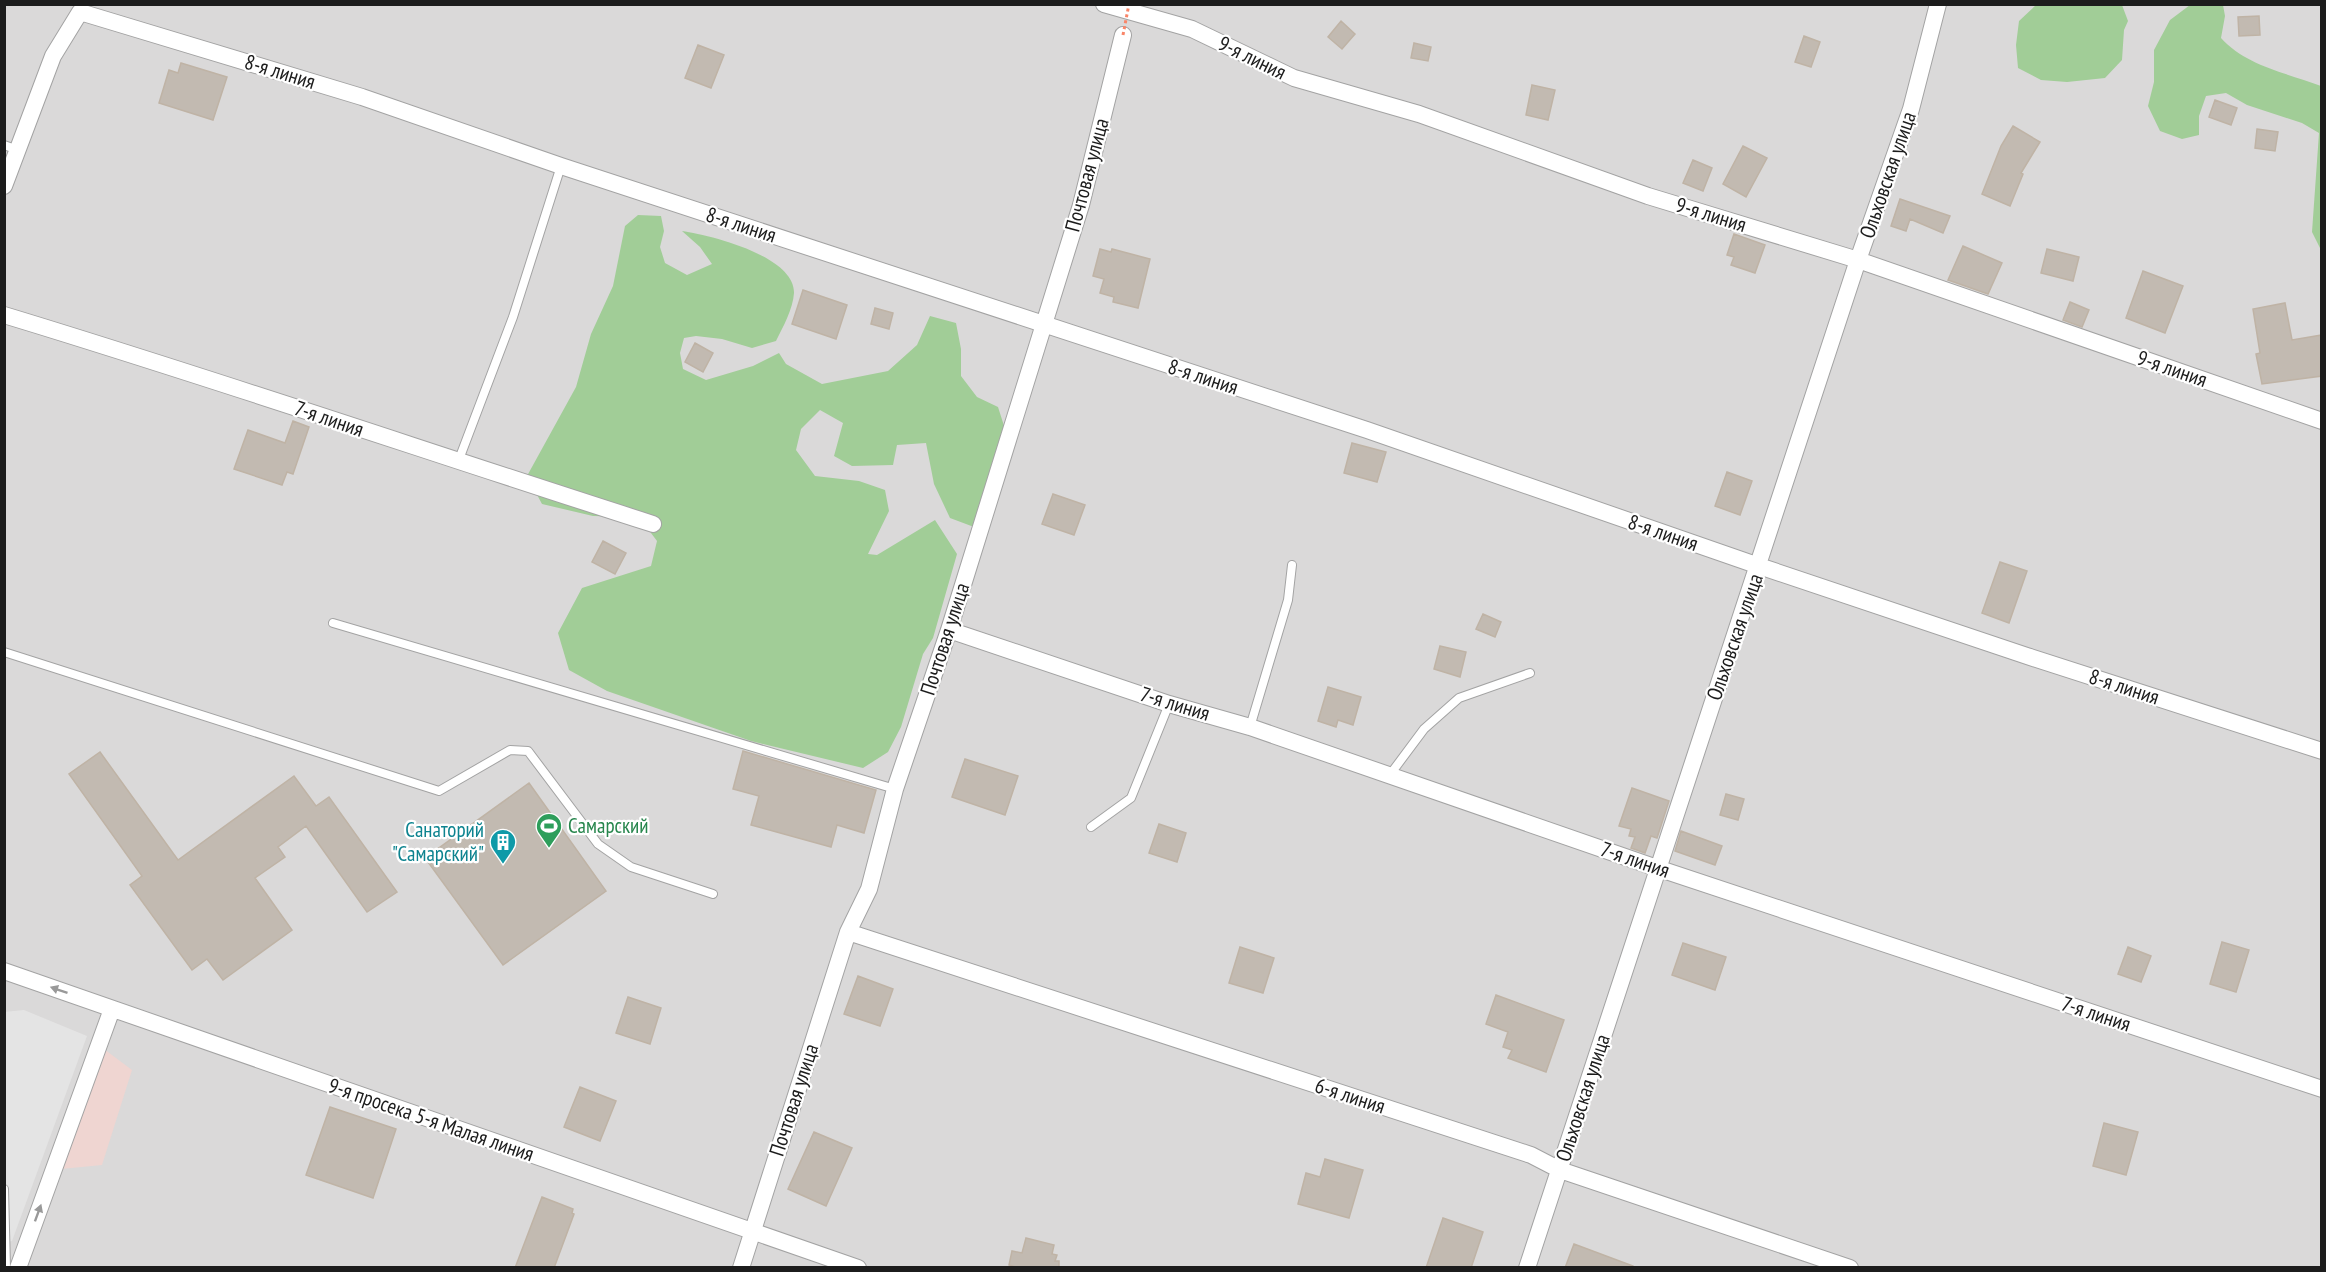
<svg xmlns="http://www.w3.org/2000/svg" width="2326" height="1272" font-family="'PT Sans Narrow',sans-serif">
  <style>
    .residential { fill: #dad9d9 }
    .commercial { fill: #efd5d1 }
    .forest { fill: #a1cd97 }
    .parking { fill: #e4e4e4 }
    .building { fill: #c2bab1; stroke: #bfb3a5; stroke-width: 1.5 }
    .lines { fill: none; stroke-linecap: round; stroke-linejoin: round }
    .service-casing { stroke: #a3a3a3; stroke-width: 10 }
    .minor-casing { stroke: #a3a3a3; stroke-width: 18 }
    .service { stroke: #fff; stroke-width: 8 }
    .minor { stroke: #fff; stroke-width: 16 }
    .path-bridge { stroke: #f98568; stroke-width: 3; stroke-dasharray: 3 3; stroke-linecap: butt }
    .oneway { fill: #999 }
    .labels { text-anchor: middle; stroke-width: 4.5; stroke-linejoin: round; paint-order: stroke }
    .street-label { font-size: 21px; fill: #1c1c1c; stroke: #fff }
    .leisure-label { font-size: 21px; fill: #27864d; stroke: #fff; text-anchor: start }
    .culture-label { font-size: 21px; fill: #0d838f; stroke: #fff; text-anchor: end }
  </style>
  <rect width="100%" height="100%" fill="#eeebe2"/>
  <path class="residential" d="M5,5H2321V1267L5,1268Z"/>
  <path class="commercial" d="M104,1049L132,1070L102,1165L61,1169Z"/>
  <path class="forest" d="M2036,5H2122L2128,21L2124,30L2122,60L2105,78L2067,82L2041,80L2018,68L2016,45L2019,21Z
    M2190,5H2223L2225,16L2221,38C2246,66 2287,73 2321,86V250L2312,232L2319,133L2302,123L2247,105L2226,93L2206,96L2199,116V135L2182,139L2160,131L2148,106L2154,82V50L2170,20Z
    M638,215L661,216L664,231L660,247L665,263L687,275L712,264L700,247L682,231C710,235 795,256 794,293C793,309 783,327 776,341L752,348L722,339L696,336L684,338L680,353L683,369L706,380L753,366L779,353L786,364L822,384L888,371L917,345L930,316L956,323L961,349V376L977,397L998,407L1006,432L974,527L950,518L934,484L926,443L897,445L893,465L852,466L834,456L843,423L820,410L801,429L796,450L815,476L859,481L885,490L889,511L868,554L877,555L935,520L957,554L933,638L923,654L901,727L888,752L863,768L751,741L607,691L569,670L558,633L582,588L651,566L657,541L639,517L593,516L542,504L527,476L576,387L591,334L613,286L625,226Z"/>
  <path class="parking" d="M24,1010L87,1036L12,1241L5,1242L4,1012Z"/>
  <path class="building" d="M2259,16L2260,35L2239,36L2238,17Z
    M1341,21L1355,34L1342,49L1328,37Z
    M1804,36L1820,42L1811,67L1795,62Z
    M1414,43L1431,47L1428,61L1411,58Z
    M698,45L724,55L711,88L685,78Z
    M181,63L227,77L213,120L159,103L169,70L178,73Z
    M1532,85L1555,90L1548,120L1526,115Z
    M2215,100L2237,108L2231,125L2209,117Z
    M2013,126L2040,142L2021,173L2023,174L2010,206L1982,194L2001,146Z
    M2257,129L2278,132L2275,151L2255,148Z
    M1743,146L1767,158L1746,197L1723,184Z
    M1693,160L1712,168L1703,191L1683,183Z
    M1900,199L1950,216L1943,233L1910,219L1906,231L1891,226Z
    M1734,234L1765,245L1755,273L1731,265L1734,257L1727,255Z
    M1963,246L2002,263L1988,294L1948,280Z
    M1100,249L1111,252L1112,249L1150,259L1138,308L1113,302L1114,297L1100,293L1104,279L1093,276Z
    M2047,249L2079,257L2073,281L2041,273Z
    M2143,271L2183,286L2165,333L2126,318Z
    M803,290L847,305L836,339L792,324Z
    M2070,302L2089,310L2082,327L2063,320Z
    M2285,303L2292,340L2322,335V376L2262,384L2256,354L2260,353L2253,309Z
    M875,308L893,313L889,329L871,324Z
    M695,343L713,353L703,372L685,362Z
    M293,421L309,427L293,474L287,472L282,485L234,469L248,430L285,443Z
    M1352,443L1386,452L1377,482L1344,473Z
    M1727,472L1752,481L1740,515L1715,506Z
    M1053,494L1085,505L1074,535L1042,524Z
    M603,541L626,553L615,574L592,562Z
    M2000,562L2027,571L2009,623L1982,613Z
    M1483,614L1501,622L1495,637L1476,629Z
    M1440,646L1466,652L1460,677L1434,669Z
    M1328,687L1361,697L1353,725L1338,720L1336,727L1318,721Z
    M743,751L876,790L864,833L837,825L831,847L751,825L759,796L733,789Z
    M100,752L178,860L294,776L316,806L329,797L397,892L367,912L306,826L278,847L285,857L255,878L292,930L223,980L207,959L192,970L130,885L142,876L69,774Z
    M965,759L1018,776L1005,815L952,797Z
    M529,783L606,891L503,965L425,858Z
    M1632,788L1669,801L1657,838L1651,836L1645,853L1631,848L1635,837L1629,836L1631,829L1619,826Z
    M1726,794L1744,799L1738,820L1720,815Z
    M1159,824L1186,833L1177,862L1149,853Z
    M1681,831L1722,846L1715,865L1675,851Z
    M2222,942L2249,950L2236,992L2210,984Z
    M1683,943L1726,957L1715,990L1672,975Z
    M1240,947L1274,958L1263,993L1229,983Z
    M2128,947L2151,956L2141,982L2118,974Z
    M858,976L893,989L880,1026L844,1014Z
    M1496,995L1564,1020L1546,1072L1508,1058L1512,1050L1503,1047L1508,1032L1486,1024Z
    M628,997L661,1008L650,1044L616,1033Z
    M580,1087L616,1101L600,1141L564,1127Z
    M330,1107L396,1129L373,1198L306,1175Z
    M2104,1123L2138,1132L2126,1175L2093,1166Z
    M814,1132L852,1148L826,1206L788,1189Z
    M1325,1159L1363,1170L1349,1218L1298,1204L1306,1173L1320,1177Z
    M542,1197L573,1209L572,1213L574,1214L554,1268H515Z
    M1443,1218L1483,1232L1471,1268H1426Z
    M1026,1238L1054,1245L1052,1254L1057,1255L1055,1261H1059V1268H1019L1009,1265L1012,1251L1022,1253Z
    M1574,1244L1633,1266V1268H1565Z"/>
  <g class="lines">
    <g class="service-casing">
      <path id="service" d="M4,145L18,150
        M458,462L513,317L561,166
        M333,623L895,789
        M4,652L439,791L510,750L528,751L598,844L631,867L713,894
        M1250,727L1288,600L1292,565
        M1389,776L1424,729L1459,698L1530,673
        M1091,827L1131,798L1169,704
        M4,1189L6,1268"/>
    </g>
    <g class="minor-casing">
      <path id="minor" d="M1104,4L1192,29L1294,78L1419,114L1648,196L1858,260L2322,421
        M4,186L53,56L80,12L362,97L561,166L1367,430L1759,566L2027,656L2322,751
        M4,315C222,381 437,455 653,524
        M949,630L1169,704L1250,727L1657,868L2322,1089
        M848,932L1531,1155L1560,1170L1850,1268
        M4,971L858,1268
        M18,1268L112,1009
        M741,1268L848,932L869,889L895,789L949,630L1081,205L1123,35
        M1527,1268L1858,260L1911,109L1938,4"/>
    </g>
    <use href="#service" class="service"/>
    <use href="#minor" class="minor"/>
    <path class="path-bridge" d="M1123,35L1129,4"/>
  </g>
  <defs><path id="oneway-solid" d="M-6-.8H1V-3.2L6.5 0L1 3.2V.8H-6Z" transform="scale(1.5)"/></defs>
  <g class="oneway">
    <use href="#oneway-solid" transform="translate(59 990) rotate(-161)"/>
    <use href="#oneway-solid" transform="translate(38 1213) rotate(-70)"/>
  </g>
  <defs>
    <g id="stadium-pin" transform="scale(1.35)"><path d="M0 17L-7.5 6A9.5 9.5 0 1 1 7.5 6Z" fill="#2e9e5b" stroke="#fff"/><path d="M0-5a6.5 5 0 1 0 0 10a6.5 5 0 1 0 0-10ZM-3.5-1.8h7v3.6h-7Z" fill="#fff"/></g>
    <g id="building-pin" transform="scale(1.35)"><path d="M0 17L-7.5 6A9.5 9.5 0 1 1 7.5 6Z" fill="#0f9aa8" stroke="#fff"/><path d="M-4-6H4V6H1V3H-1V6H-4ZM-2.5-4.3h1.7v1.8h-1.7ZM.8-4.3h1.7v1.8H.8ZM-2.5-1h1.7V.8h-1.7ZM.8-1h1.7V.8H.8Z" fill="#fff"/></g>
  </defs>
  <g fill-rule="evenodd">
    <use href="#stadium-pin" x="549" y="826"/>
    <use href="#building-pin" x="503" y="842"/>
  </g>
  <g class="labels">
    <g class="street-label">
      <text transform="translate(1252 58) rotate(26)" y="7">9-я линия</text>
      <text transform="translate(280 72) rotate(17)" y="7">8-я линия</text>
      <text transform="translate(1087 175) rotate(-75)" y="7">Почтовая улица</text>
      <text transform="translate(1888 175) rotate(-71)" y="7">Ольховская улица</text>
      <text transform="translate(1711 215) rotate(17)" y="7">9-я линия</text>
      <text transform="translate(741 225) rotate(18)" y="7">8-я линия</text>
      <text transform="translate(2172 369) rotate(19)" y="7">9-я линия</text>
      <text transform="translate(1203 377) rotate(18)" y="7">8-я линия</text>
      <text transform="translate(329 419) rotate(19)" y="7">7-я линия</text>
      <text transform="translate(1663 533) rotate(19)" y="7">8-я линия</text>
      <text transform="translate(1735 637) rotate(-71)" y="7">Ольховская улица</text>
      <text transform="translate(945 639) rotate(-72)" y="7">Почтовая улица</text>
      <text transform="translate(2124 687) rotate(18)" y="7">8-я линия</text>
      <text transform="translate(1175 704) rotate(17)" y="7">7-я линия</text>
      <text transform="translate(1635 860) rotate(19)" y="7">7-я линия</text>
      <text transform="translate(2096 1014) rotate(18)" y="7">7-я линия</text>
      <text transform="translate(1350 1096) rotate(18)" y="7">6-я линия</text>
      <text transform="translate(1583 1098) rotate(-72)" y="7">Ольховская улица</text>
      <text transform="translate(794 1100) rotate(-72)" y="7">Почтовая улица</text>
      <text transform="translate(431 1120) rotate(19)" y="7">9-я просека 5-я Малая линия</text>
    </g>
    <g class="leisure-label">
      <text x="568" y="833">Самарский</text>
    </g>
    <g class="culture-label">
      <text x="484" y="837">Санаторий<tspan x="484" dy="24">"Самарский"</tspan></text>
    </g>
  </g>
  <rect width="2326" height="1272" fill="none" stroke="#1c1c1c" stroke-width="12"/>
</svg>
